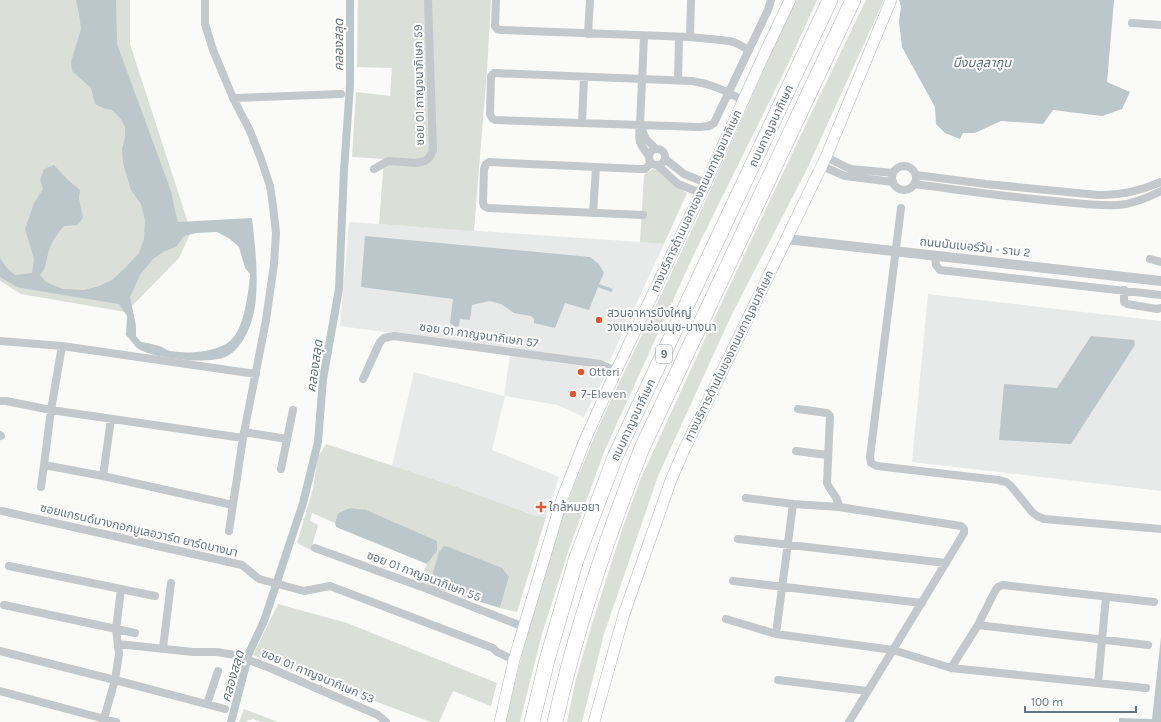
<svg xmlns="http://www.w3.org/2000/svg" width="1161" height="722" font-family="Karla,'Noto Sans Thai',sans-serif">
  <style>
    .built { fill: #e8e9e9 }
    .green { fill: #dadfd7 }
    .water { fill: #bbc7cb; fill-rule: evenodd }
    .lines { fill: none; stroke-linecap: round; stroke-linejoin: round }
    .canal { stroke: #bbc7cb; stroke-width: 8 }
    .secondary-casing { stroke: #b3babf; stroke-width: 12 }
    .motorway-casing { stroke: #b4b9bd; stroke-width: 16 }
    .minor { stroke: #c3c8cc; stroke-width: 8 }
    .tertiary { stroke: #c3c8cc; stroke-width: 10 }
    .secondary { stroke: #fff; stroke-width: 11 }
    .motorway { stroke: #fff; stroke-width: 15 }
    .poi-dot { fill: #e4572e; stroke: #fff; stroke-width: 1.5 }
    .labels { text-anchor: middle; stroke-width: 4; stroke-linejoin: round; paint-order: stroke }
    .shield { fill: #fff; stroke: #939fa8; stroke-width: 1 }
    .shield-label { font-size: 11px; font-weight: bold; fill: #657683 }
    .street-label { font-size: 12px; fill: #657683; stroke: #fff }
    .poi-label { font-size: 12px; fill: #657683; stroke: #fff; text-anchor: start }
    .water-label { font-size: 13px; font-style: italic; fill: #60757c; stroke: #fff }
  </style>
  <rect width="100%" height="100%" fill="#fafaf8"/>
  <path class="built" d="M349,222L640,242L664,244L609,362L340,326Z
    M928,294L1161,321V491L912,462Z
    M510,355L594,368L607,372L584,417L557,405L505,396L492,450L559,477L546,517L533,515L454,486L392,466L414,372L504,396Z"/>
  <path class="green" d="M0,0H130V44L191,232L179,258L126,312L21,294L0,281Z
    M358,0H491L487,70L474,231L379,224L384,159L352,157L356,92L390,96L392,68L357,67Z
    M795,0H817L789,62L694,254L604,452L568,552L542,634L520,722H505L534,608L566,507L577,478L602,419L700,213Z
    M866,0H884L806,171L732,314L658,476L604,634L582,722H567L575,683L591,627L623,527L641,478L722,302L809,118Z
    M652,169L657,170L672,184L687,193L664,244L640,242L644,175Z
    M326,444L454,486L533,515L546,517L517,612L500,608L509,577L434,571L429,586L420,583L427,564L437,551L350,508L338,513L335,523L312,513L310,521L318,525L311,550L297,543L313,489L318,457Z
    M278,604L347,623L497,683L491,706L453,691L439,722H431L358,695L253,655Z
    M244,709L278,722H261L253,719L247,721L246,722H239Z"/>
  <path class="water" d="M76,0H116L117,44L171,191L176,215L178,222L252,218C255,244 258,271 256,297C255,317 245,349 225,357C216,361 196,361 186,360C173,358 146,356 136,347C133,343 130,339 126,335L127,316L119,304L21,288L15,286L0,277V258L6,267L15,275L32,273L34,259L25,229L34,203L43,189L40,180L44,169L54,165L68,180L80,190L79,198L83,218L77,225L64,226C59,232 53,239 50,248C46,257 47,268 40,275L46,282L63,289L84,290L99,286L112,280L126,267L139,253L144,239L145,221L141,204L131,190L123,163L122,149L125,137V127L120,118L112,110L103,108L95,104L91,88L72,71L71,62L81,29L79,13ZM217,232L230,239L239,247L245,268L250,274C249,291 244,330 230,341C215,353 188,354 170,351C166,350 163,347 159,346C154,344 147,343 141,342L136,336V326L130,297L140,275L153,259L165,251L176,247L184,236L196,233Z
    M899,0H1114L1107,82L1130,92L1122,109L1102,116L1053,110L1043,124L1001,121L975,133H963L960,139L945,133L936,124L935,107L902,47L899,21L901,7Z
    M365,236L590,257L599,264L604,273L599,284L613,289L611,292L598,287L589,310L565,303L555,328L534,323V319L531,316L514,313L501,304L489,301L472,305L470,320L460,319L459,326L455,327L450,323L453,299L361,287Z
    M1091,336L1134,340L1135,345L1071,444L999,440L1004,384L1057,388Z
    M350,508L366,510L437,541V551L427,564L336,527L335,523L338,513Z
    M444,546L449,547L502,568L509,577L500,608L429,586L439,552Z
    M1161,637V722H1119V718L1152,719Z"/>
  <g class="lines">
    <path class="canal" d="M231,722L249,653L264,621L303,503L318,442L323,379L339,289L344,170L350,85V0"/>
    <g class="secondary-casing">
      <path id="secondary" d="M500,722L514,660L562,499L585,440L616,371L705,185L763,57L790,0
        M594,722L624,614L671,480L684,450L826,157L891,0"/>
    </g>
    <g class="motorway-casing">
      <path id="motorway" d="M532,722L547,660L576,560L615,457L830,0
        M555,722C576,628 607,537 642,448L853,0"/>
    </g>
    <path class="minor" d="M205,0V24L213,50L233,98L250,131L261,159L270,186L273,206L276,233L274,264L266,320L243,438L229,531
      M496,0L495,26L497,29L502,30L690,37L730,41L736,43L749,50
      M1132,23L1161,25
      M588,34L590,0
      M644,36L640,125C638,140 639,144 649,156
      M690,37L691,0
      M678,80L679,37
      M233,98L341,94
      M743,100C725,91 712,84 692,81L494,73L491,76L490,114L492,118L495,120L700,127L709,126L714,123L768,10L771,0
      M582,123L584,77
      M640,126L646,139L656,149
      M649 157a8 8 0 1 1 16 0a8 8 0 1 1-16 0Z
      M826,157L846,167L851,169L893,173
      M665,159L684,174L706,183
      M657,165L678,184L701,193
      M892 178a12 12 0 1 1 24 0a12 12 0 1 1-24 0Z
      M822,166L845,176L893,182
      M374,169L388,161L416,163L425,161L429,158L433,150L428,0
      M916,175L986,184L1098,195C1121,196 1140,191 1161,182
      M914,184C961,190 1007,197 1054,201C1075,203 1096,206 1118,205C1133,204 1147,198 1161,191
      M901,208L870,457L871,463L877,466L998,480L1006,482L1011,486L1032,512L1037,516L1044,519L1161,529
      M593,213L596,167
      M643,215L488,208L484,206L483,202L484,169L486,164L489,162L640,169H645L651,163
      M935,256L936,265L940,270L1161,295
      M1150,259L1161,262
      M1124,290V302L1127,304L1157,309L1161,308
      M0,341L62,346L256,374
      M363,379L380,342L384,338L394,336L600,364L616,371
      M0,401H6L51,410L243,438
      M798,409L827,413L830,416L827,483C831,493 838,496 839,507
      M244,432L287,439
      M0,435L1,436
      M796,451L827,455
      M44,465L103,476L233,505
      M281,469L293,410
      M103,476L111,419
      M41,487L44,465L51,410L62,346
      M746,498L793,504L839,507L961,526L964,529V533L849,722
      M2,511L242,565L259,579L304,591L330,586L493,648L497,652L514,660
      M738,539L946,563
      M315,548L430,590L524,627
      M9,566L155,596
      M733,581L922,603
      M4,605L135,633
      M726,619L776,634L893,650L951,668L1146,688
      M978,625L1148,645
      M776,634L793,504
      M118,644L193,652H217L235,655L270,668L378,715L386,722
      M163,648L171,583
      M0,651L115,680L225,709
      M951,668L978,625L995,591L998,587L1003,585L1154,602
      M778,680L867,691
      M1098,683L1106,597
      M0,691L116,722
      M207,704L218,671
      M103,722L115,680L119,654L116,629L121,589"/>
    <path class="tertiary" d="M786,239L1161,281"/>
    <use href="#secondary" class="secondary"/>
    <use href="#motorway" class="motorway"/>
  </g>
  <g class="poi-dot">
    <circle cx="599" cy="320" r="4"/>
    <circle cx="581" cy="372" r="4"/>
    <circle cx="573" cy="394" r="4"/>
    <path d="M539 501h4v4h4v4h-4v4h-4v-4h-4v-4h4z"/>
  </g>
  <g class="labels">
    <rect class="shield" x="656" y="345" width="16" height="18" rx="3"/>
    <g class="shield-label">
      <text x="664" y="358">9</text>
    </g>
    <g class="street-label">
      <text transform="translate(419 85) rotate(-91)" y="4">ซอย 01 กาญจนาภิเษก 59</text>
      <text transform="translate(771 126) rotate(-65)" y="4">ถนนกาญจนาภิเษก</text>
      <text transform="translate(696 201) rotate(-65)" y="4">ทางบริการด้านนอกของถนนกาญจนาภิเษก</text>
      <text transform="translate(975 247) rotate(6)" y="4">ถนนนัมเบอร์วัน - ราม 2</text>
      <text transform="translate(479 335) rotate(8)" y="4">ซอย 01 กาญจนากิเษก 57</text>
      <text transform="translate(729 356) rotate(-64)" y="4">ทางบริการด้านในของถนนกาญจนาภิเษก</text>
      <text transform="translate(633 420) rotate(-65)" y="4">ถนนกาญจนาภิเษก</text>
      <text transform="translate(139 530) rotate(13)" y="4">ซอยแกรนด์บางกอกบูเลอวาร์ด ยาร์ดบางนา</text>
      <text transform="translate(424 576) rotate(21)" y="4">ซอย 01 กาญจนากิเษก 55</text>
      <text transform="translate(318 676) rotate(23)" y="4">ซอย 01 กาญจนากิเษก 53</text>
    </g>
    <g class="poi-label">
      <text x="607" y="317">สวนอาหารบึงใหญ่<tspan x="607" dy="14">วงแหวนอ่อนนุช-บางนา</tspan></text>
      <text x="589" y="376">Otteri</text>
      <text x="581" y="398">7-Eleven</text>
      <text x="549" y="511">ใกล้หมอยา</text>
    </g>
    <g class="water-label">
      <text transform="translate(338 45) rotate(-90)" y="5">คลองสลุด</text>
      <text x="982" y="67">บึงบลูลากูน</text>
      <text transform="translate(314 366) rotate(-82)" y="5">คลองสลุด</text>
      <text transform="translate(232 676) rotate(-74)" y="5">คลองสลุด</text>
    </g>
  </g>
  <path d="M1025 706v6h111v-6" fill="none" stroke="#657683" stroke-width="2"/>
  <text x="1031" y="706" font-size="12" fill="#657683" stroke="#ffffff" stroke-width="3" paint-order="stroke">100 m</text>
</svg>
